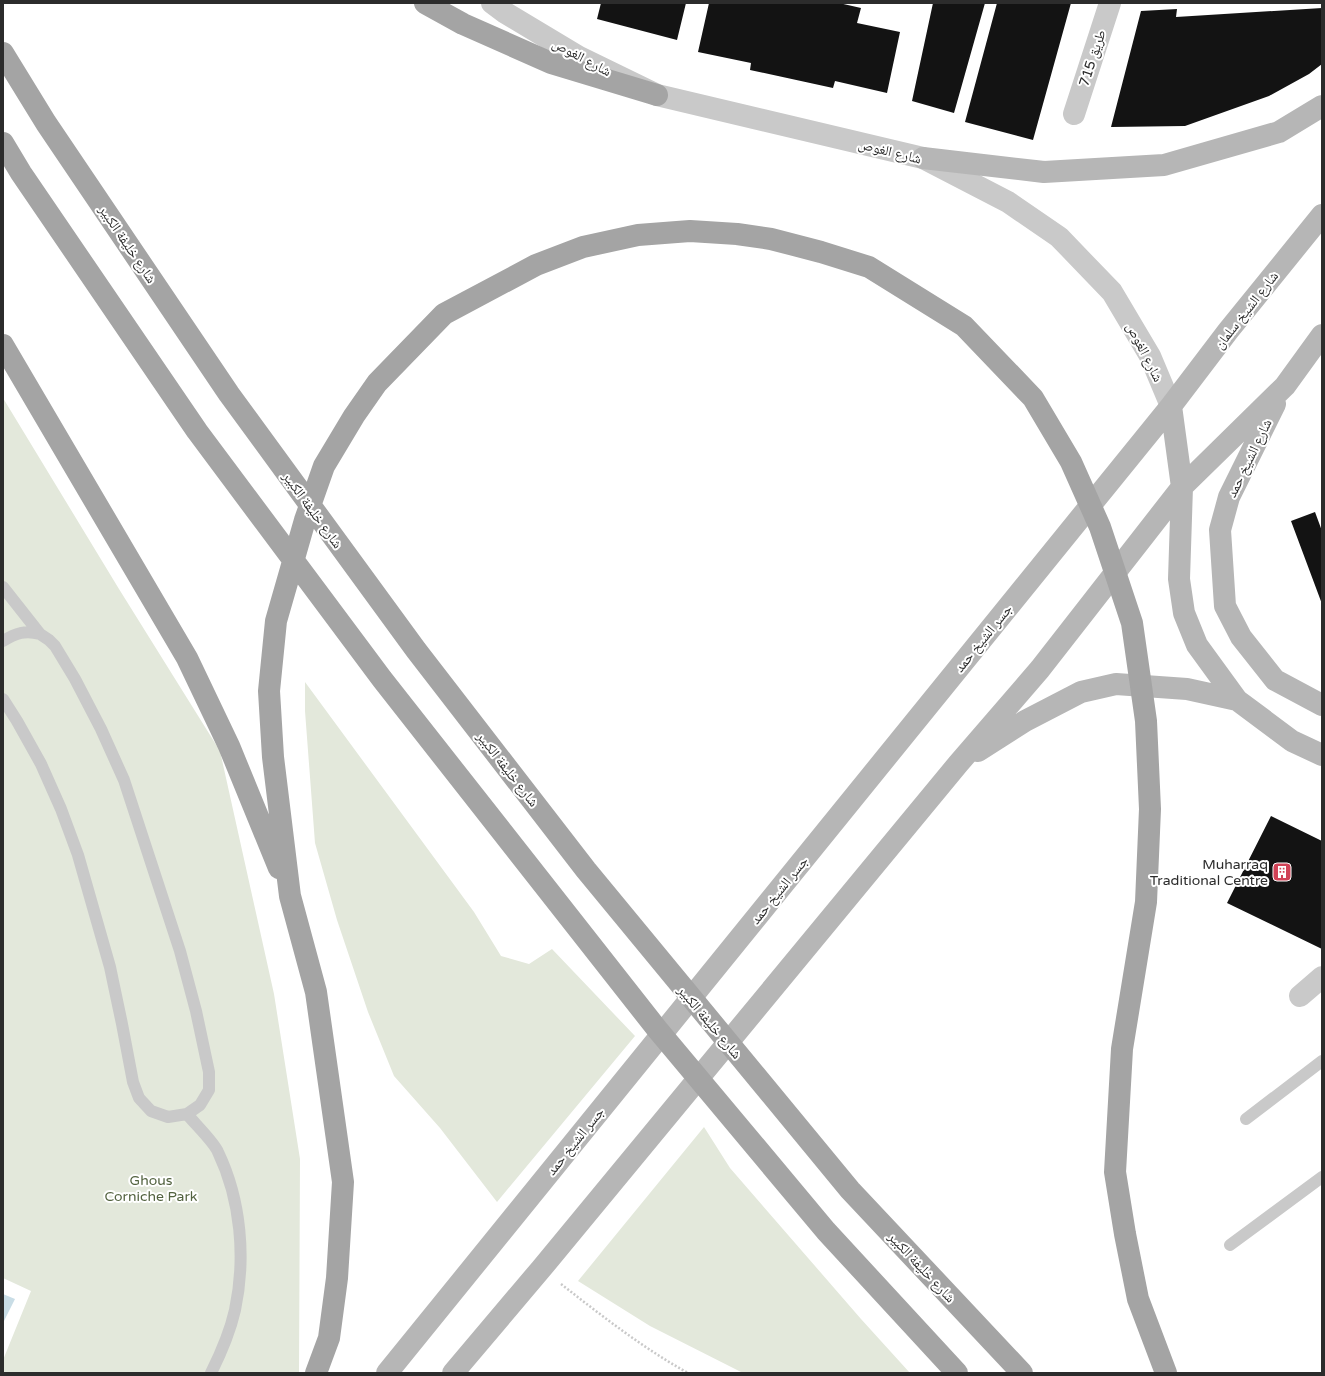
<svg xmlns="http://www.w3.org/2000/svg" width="1325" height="1376" font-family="'Varela Round','Noto Naskh Arabic',sans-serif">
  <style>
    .green { fill: #e3e8db }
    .water { fill: #c9dde6 }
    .building { fill: #131313 }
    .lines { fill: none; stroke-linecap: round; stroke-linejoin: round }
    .path { stroke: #c9c9c9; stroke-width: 2.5; stroke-dasharray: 2 2; stroke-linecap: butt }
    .lane { stroke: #c9c9c9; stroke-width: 12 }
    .street { stroke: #c9c9c9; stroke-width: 22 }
    .secondary { stroke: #b6b6b6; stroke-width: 22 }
    .primary { stroke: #a4a4a4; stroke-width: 22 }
    .labels { text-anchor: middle; stroke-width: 4; stroke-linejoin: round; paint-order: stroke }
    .street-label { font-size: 14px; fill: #2c2c2c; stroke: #fff }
    .poi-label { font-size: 14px; fill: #2c2c2c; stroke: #fff; text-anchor: end }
    .park-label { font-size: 14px; fill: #52623f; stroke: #fff }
  </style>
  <rect width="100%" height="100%" fill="#fff"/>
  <path class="green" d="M3,398L119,589L220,751L274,994L300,1159L299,1373H3V1360L31,1291L3,1278Z
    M305,682L474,912L501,956L529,964L552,949L635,1036L497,1202L440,1128L394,1076L368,1012L337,920L315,843L305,711Z
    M704,1127L730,1168L861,1319L910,1373H743L650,1326L578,1281Z"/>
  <path class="water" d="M3,1294L15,1299L3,1323Z"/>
  <path class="building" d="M601,3H686L677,40L597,19Z
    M709,3H839L861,8L857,23L900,32L887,93L835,81L833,88L750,70L751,63L698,52Z
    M933,3H985L954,113L912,101Z
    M997,3H1071L1033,140L965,122Z
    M1322,8V64L1309,74L1269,96L1185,126L1111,127L1141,11L1177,9L1176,17Z
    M1315,512L1322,531V604L1291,521Z
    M1271,816L1322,841V949L1227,903Z"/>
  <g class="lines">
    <path class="path" d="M561,1284C602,1316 643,1348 688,1373"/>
    <path class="lane" d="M3,587L40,634L49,640L55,646L75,679L101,729L124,780L180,951L196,1011L209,1072V1090L200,1105L187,1114L168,1117L151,1111L139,1098L133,1082L122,1024L110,967L78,855L61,809L41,764L17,721L3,699
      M3,641C16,633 25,630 40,634
      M187,1114C194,1123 214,1142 218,1152C241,1200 246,1258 235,1310C230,1332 221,1353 211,1373
      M1246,1119L1322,1061
      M1230,1245L1322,1177"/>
    <path class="street" d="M492,3L504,12L579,57L657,95L923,158L1008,202L1059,237L1112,292L1150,356L1171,406
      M1074,114L1110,3
      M1300,996L1322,977"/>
    <path class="secondary" d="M923,158L1044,172L1164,165L1279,132L1322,106
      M1275,404L1229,497L1220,530L1225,606L1241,637L1275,680L1322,705
      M1171,406L1182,487L1179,579L1184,613L1197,645L1237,700L1292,741L1322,755
      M978,751L1025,721L1081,692L1116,684L1187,689L1237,700
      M387,1373L1171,406L1228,331L1322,215
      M453,1373L541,1269L958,764L1040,669L1182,487L1285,386L1322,335"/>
    <path class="primary" d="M425,3L463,24L551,63L657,95
      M3,53L46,123L229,394L416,650L586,870L850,1190L1022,1373
      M3,143L21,173L197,431L382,679L657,1029L826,1231L957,1373
      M3,345L187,658L229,746L279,868
      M316,1373L329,1338L337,1278L343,1182L316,992L290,896L273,757L269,691L276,621L305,520L324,466L354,416L377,383L444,314L536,265L583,247L638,235L690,231L737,234L771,239L821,252L869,267L964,326L1033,398L1071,462L1100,527L1132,623L1146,721L1150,809L1146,902L1122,1049L1115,1172L1125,1234L1138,1299L1166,1373"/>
  </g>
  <defs>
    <g id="building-square" transform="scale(1)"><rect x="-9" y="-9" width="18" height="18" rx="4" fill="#d04256" stroke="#fff"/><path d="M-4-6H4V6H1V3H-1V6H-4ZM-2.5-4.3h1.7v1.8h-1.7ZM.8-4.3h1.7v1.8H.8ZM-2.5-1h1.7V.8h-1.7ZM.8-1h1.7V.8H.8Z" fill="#fff"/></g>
  </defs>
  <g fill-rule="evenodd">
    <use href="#building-square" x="1282" y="872"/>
  </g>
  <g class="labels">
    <g class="street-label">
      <text transform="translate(582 57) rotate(28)" y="5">شارع الغوص</text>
      <text transform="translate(1092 58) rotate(-72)" y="5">طريق 715</text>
      <text transform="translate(890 151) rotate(14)" y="5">شارع الغوص</text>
      <text transform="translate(128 244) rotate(56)" y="5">شارع خليفة الكبير</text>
      <text transform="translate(1246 310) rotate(-52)" y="5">شارع الشيخ سلمان</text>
      <text transform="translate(1145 352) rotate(63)" y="5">شارع الغوص</text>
      <text transform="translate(1249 458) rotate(-64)" y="5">شارع الشيخ حمد</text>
      <text transform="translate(313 510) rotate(54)" y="5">شارع خليفة الكبير</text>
      <text transform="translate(983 638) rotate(-51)" y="5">جسر الشيخ حمد</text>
      <text transform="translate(508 769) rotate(52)" y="5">شارع خليفة الكبير</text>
      <text transform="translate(779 890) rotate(-51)" y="5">جسر الشيخ حمد</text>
      <text transform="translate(710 1022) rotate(50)" y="5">شارع خليفة الكبير</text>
      <text transform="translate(575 1141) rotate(-51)" y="5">جسر الشيخ حمد</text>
      <text transform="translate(922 1267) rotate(47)" y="5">شارع خليفة الكبير</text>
    </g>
    <g class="poi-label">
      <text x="1268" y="869">Muharraq<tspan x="1268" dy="16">Traditional Centre</tspan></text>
    </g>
    <g class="park-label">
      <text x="151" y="1185">Ghous<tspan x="151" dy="16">Corniche Park</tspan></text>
    </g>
  </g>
  <rect width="1325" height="1376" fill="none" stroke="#2c2c2c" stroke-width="8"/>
</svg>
